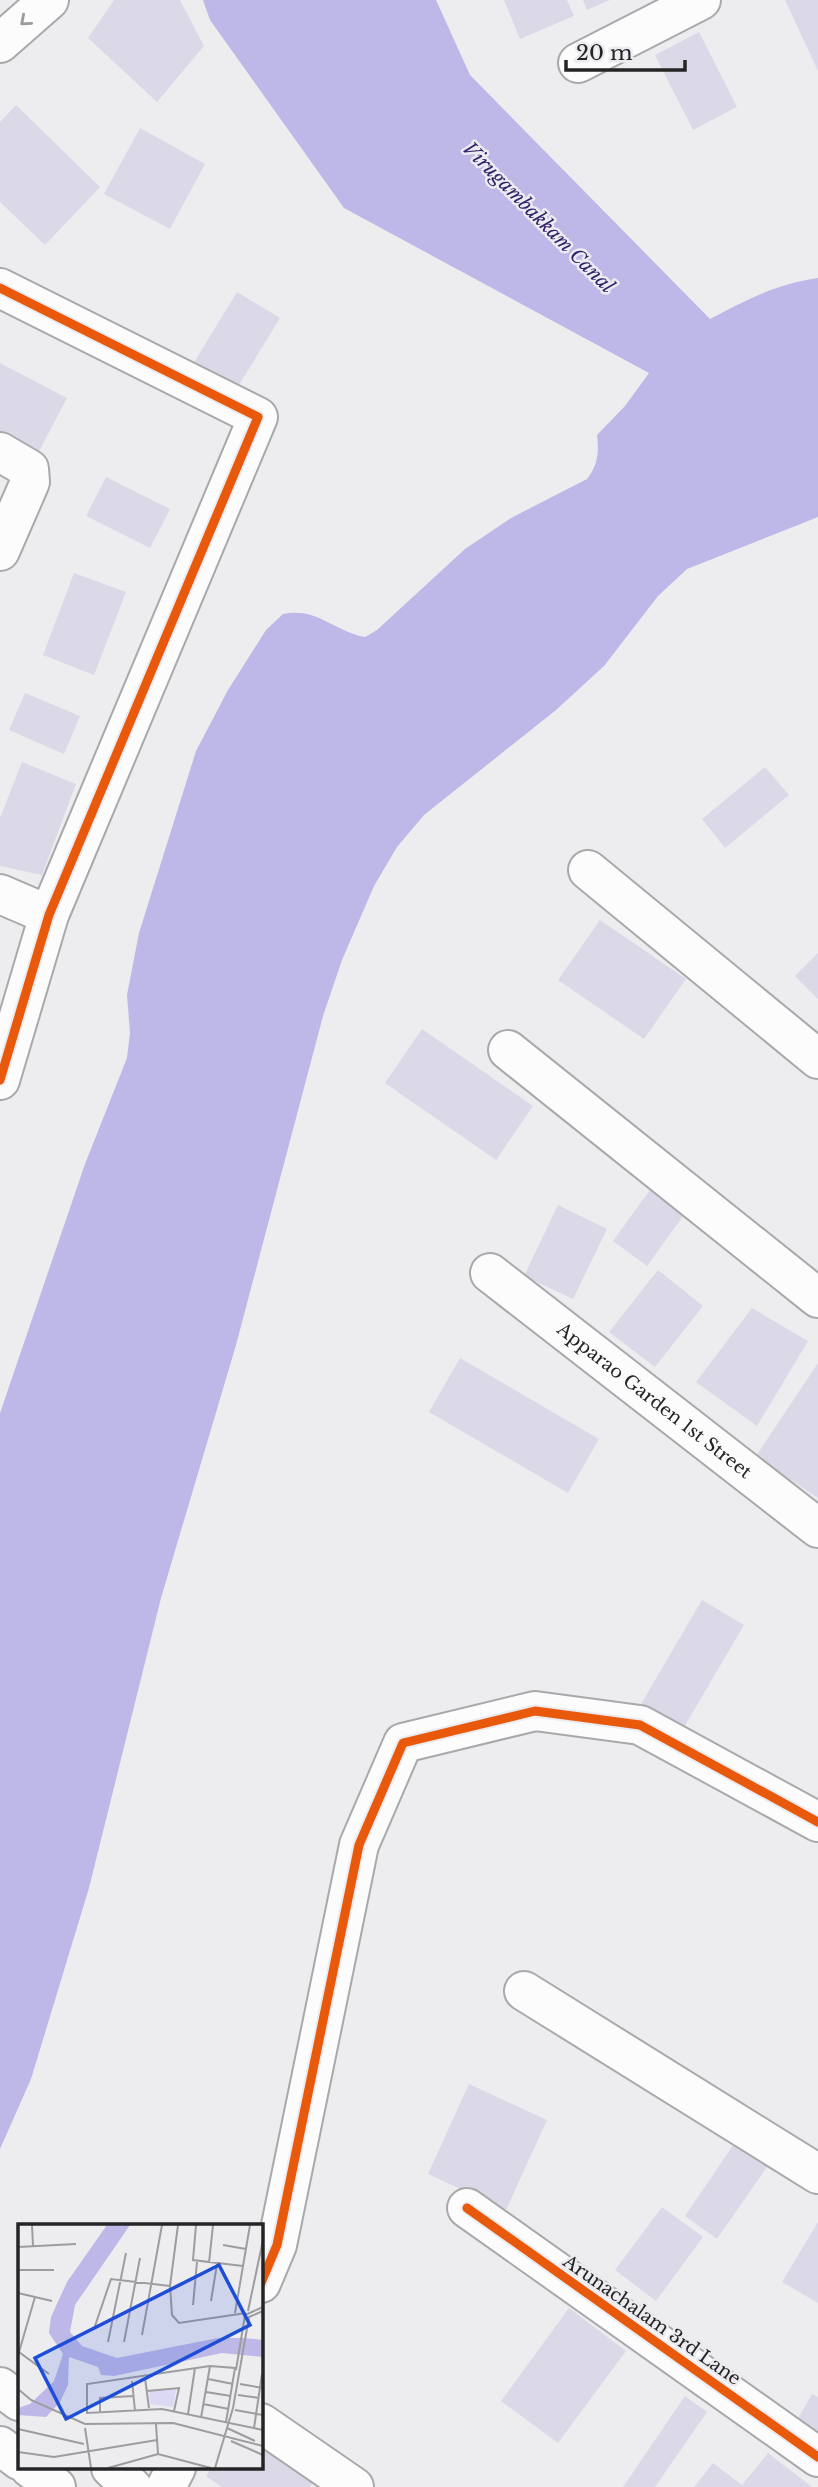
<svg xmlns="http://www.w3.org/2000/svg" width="818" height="2487" font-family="'Libre Baskerville',serif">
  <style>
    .water { fill: #bdb8e7 }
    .building { fill: #dbd9e8 }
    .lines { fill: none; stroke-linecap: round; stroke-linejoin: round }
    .minor-casing { stroke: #a9a8ab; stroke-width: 42 }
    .major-casing { stroke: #a9a8ab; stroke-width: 42 }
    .minor { stroke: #fcfcfd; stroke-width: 38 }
    .major { stroke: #fcfcfd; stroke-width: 38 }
    .cycleway-casing { stroke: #ecebf0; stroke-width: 13 }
    .cycleway { stroke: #e8590c; stroke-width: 9 }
    .oneway { stroke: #9b9b9c }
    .labels { text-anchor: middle; stroke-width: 5; stroke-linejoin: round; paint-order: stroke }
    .street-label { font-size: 18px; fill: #242426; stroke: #ecebf0 }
    .water-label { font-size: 19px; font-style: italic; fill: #32216b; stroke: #ecebf0 }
    .inset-road { fill: none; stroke: #9d9c9f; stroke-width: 2 }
    .view { fill: #1d4ed8; fill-opacity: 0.15; stroke: #1d4ed8; stroke-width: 3.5 }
    .inset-edge { fill: none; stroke: #242426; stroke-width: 3.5 }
  </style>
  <rect width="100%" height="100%" fill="#edecef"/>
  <path class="water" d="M203,0H436L470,75L710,319C747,299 777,284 818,278V517L687,569L658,596L604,666L556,710L424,815L397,847L374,886L342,960L323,1016L236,1345L161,1598L89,1888L31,2079L0,2149V1413L85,1164L127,1058L130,1033L127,995L139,933L196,751L228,690L266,630L283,614C317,607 333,631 365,637L377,630L465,549L511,518L587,479C598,465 599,452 597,435L625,406L649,373L344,208L210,20Z"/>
  <path class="building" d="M114,0H180L204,46L157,102L88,38Z
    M504,0H567L574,16L520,39Z
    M583,0H610L587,10Z
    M785,0H818V71Z
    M699,32L737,107L693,130L655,55Z
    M16,105L100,187L45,245L0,202V122Z
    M140,128L205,164L170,229L104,194Z
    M237,292L280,318L236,390L193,364Z
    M0,363L67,398L37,455L0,435Z
    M106,477L170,509L150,548L86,516Z
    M74,573L126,592L94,675L43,655Z
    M25,693L80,716L64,754L9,730Z
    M22,762L76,784L42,875L0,866V818Z
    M765,767L789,795L725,848L702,819Z
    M600,920L686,979L644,1039L558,980Z
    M818,953V999L795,976Z
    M422,1029L533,1106L496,1160L385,1083Z
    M655,1183L689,1208L647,1266L613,1241Z
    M558,1205L607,1229L573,1299L524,1276Z
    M658,1270L703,1306L655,1367L609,1332Z
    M752,1308L808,1341L757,1426L696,1382Z
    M460,1358L599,1439L568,1493L429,1412Z
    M818,1363V1498L756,1456Z
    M702,1600L744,1625L683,1729L641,1704Z
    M469,2084L547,2120L506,2210L428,2174Z
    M736,2141L769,2164L717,2239L685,2216Z
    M662,2207L703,2237L656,2301L615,2270Z
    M818,2222V2303L782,2282Z
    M569,2308L626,2351L558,2443L501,2401Z
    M812,2394L818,2397V2436L792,2429Z
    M685,2396L707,2412L655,2487H623Z
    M261,2447L314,2482L310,2487H222L206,2476L211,2468H261Z
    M768,2453L812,2487H694L713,2463L742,2485Z"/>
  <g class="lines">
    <g class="minor-casing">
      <g id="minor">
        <path d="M578,63L701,0"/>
        <path d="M0,288L258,417L49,915L0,1080"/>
        <path d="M0,452L29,469L30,482L0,551"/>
        <path d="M588,870L818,1059"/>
        <path d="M0,894L49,915"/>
        <path d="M508,1050L818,1298"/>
        <path id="s1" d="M490,1273L818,1528"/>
        <path d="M524,1991L818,2174"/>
        <path d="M467,2208L818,2457"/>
        <path d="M261,2283L277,2245L359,1845L403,1743L535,1711L640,1725L818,1822"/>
        <path d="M0,2387L19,2401"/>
        <path d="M261,2423L354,2487"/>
        <path d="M0,2446L19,2460"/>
        <path d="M30,2468L56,2487"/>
        <path d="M111,2468L132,2487"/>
        <path d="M166,2487L176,2468"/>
      </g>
    </g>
    <g class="major-casing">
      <path id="major" d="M0,43L49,0"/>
    </g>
    <use href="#minor" class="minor"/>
    <use href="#major" class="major"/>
    <g class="cycleway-casing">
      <path id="cycleway" d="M0,288L258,417L49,915L0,1080
        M467,2208L818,2457
        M261,2283L277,2245L359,1845L403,1743L535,1711L640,1725L818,1822"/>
    </g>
    <use href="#cycleway" class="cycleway"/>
  </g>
  <defs><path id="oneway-chevron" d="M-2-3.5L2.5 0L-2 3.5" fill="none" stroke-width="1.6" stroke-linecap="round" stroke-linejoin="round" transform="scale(1.75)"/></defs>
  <use class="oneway" href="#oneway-chevron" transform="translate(25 21) rotate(139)"/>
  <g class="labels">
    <g class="street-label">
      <text dy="6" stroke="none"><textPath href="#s1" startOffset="208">Apparao Garden 1st Street</textPath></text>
      <text transform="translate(652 2320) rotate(35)" y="6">Arunachalam 3rd Lane</text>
    </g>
    <g class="water-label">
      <text transform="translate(539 217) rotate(45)" y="7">Virugambakkam Canal</text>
    </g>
  </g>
  <g transform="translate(18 2224)">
    <rect width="245" height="245" fill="#edecef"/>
    <path d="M158,165L155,183L132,180L131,167Z" fill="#dbd9f4"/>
    <path d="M89,1H112L57,81L52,108L64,122L99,134L200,114H225L245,116V133L204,129L96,152L83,151L80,143L51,133L50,161L42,178L28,193L0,191V184L12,180L36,157L45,130L31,109L33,93L49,58Z" fill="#bdb8e7"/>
    <path class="inset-road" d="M14,1L15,22M160,1L152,62L154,91L161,99L228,89M178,1L175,36L225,42M205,21L228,25M0,23L58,20M191,39L195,1M0,46H36M0,69L34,77M17,73L1,128L31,150M193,77L199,40M175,81L179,38M230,87L245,16M217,89L232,1M77,102L93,55L152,62M124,111L144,1M90,118L108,29M106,118L122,34M218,146L227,91L245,83M127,154L131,184M190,155L215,160M114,157L117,187M222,160L245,164M0,165L13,176L67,200L155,199L245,222M129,167L161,164L156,187M188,168L213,172M220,171L241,174M185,180L211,185M217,186L245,191M82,189V174L115,172M170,190L177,144M183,194L192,142M208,198L217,144L192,142L69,160V189L144,185L245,206M138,200L140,230M67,204L73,244M209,204L237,217M236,204L244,150M0,205L66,220M213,217L245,231M0,228L36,233L139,216M90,244L140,230L193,244M197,244L215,184L231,93L245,87"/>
    <path class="view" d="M201,41L232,101L48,195L17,134Z"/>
    <rect width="245" height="245" class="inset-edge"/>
  </g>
  <path d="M566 60v10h119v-10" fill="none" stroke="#242426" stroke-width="3.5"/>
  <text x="576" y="60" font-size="21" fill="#242426" stroke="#ecebf0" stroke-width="5" paint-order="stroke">20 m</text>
</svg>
